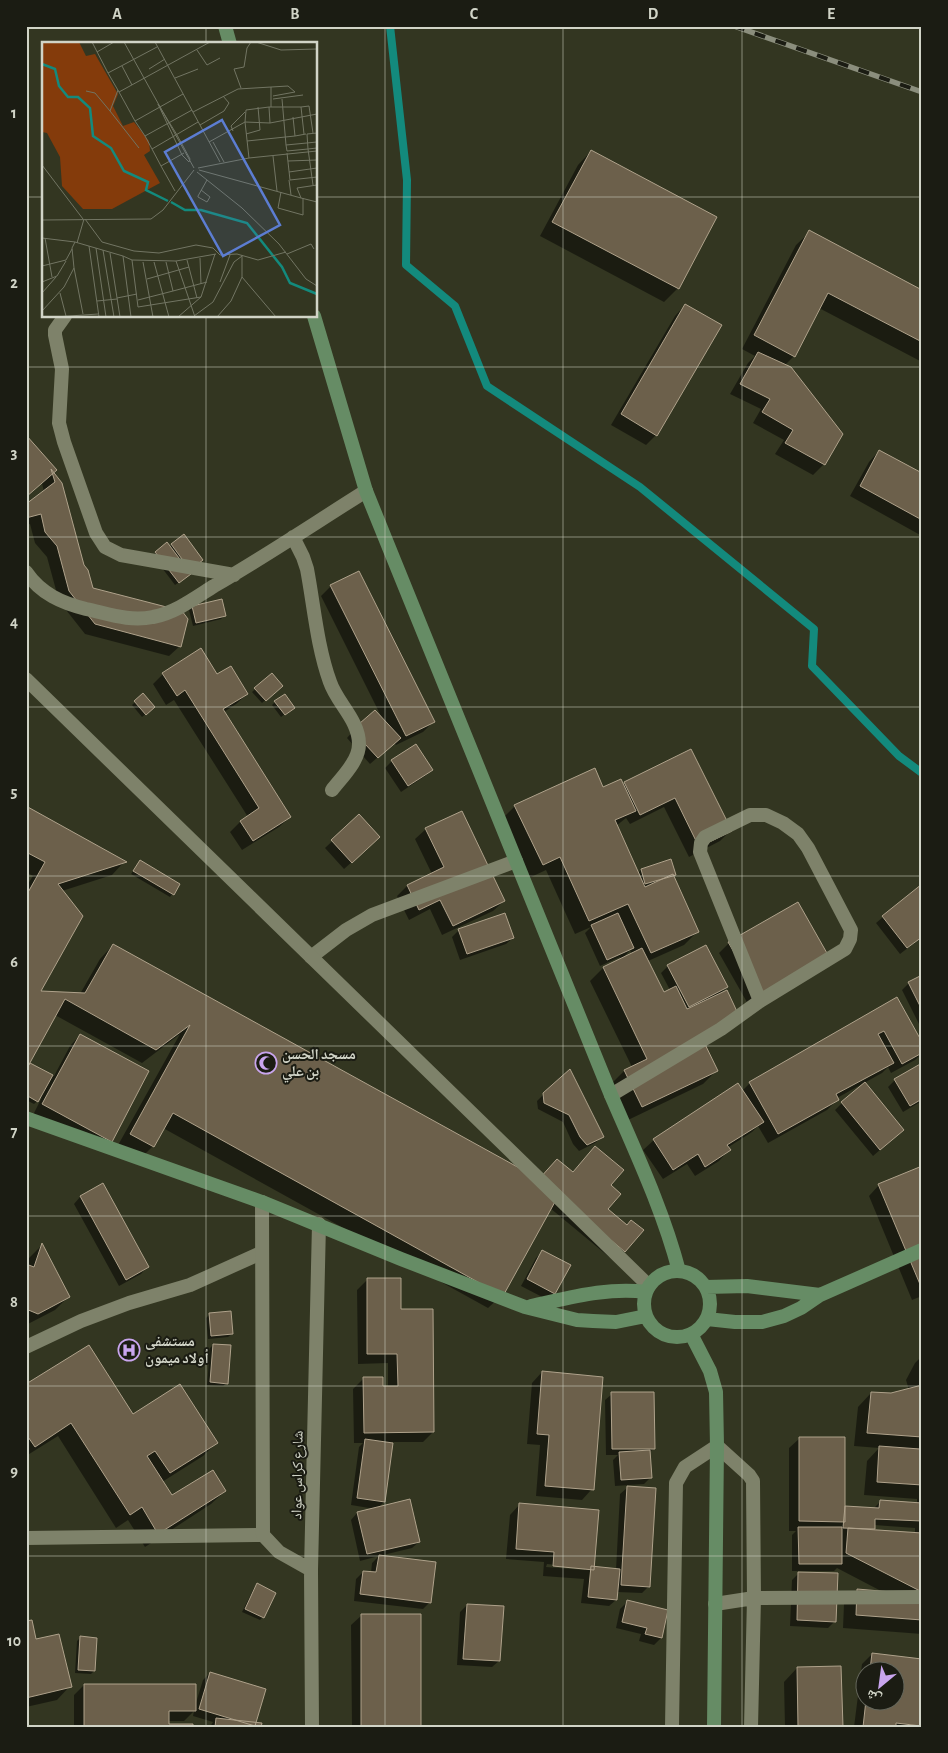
<svg xmlns="http://www.w3.org/2000/svg" width="948" height="1753" font-family="'Alegreya Sans','Noto Naskh Arabic',sans-serif">
  <style>
    .shadow { fill: #0007; fill-rule: evenodd }
    .lines { fill: none; stroke-linecap: round; stroke-linejoin: round }
    .stream { stroke: #138a7d; stroke-width: 8 }
    .building { fill: #6c604b; stroke: #afa28b }
    .service { stroke: #7e826a; stroke-width: 14 }
    .minor { stroke: #7e826a; stroke-width: 14 }
    .tertiary { stroke: #7e826a; stroke-width: 14 }
    .primary { stroke: #668c65; stroke-width: 14 }
    .rail-casing { stroke: #8b8e7d; stroke-width: 5.5 }
    .rail { stroke: #1b1c13; stroke-width: 4; stroke-dasharray: 11; stroke-linecap: butt }
    .grid { fill: none; stroke: #d1d4c7; stroke-width: 1; stroke-opacity: 0.55 }
    .labels { text-anchor: middle; stroke-width: 4; stroke-linejoin: round; paint-order: stroke }
    .poi-label { font-size: 15px; font-weight: bold; fill: #d1d4c7; stroke: #1b1c13; text-anchor: start }
    .street-label { font-size: 15px; fill: #d1d4c7; stroke: #1b1c13 }
    .inset-river { fill: none; stroke: #138a7d; stroke-width: 2.5 }
    .inset-road { fill: none; stroke: #727563; stroke-width: 1 }
    .view { fill: #5c7dd2; fill-opacity: 0.15; stroke: #5c7dd2; stroke-width: 2.5 }
    .inset-edge { fill: none; stroke: #d1d4c7; stroke-width: 2.5 }
    .neatline { fill: none; stroke: #d1d4c7; stroke-width: 2 }
    .grid-label { font-size: 16px; text-anchor: middle; font-weight: bold; fill: #d1d4c7 }
  </style>
  <rect width="100%" height="100%" fill="#333621"/>
  <path class="shadow" d="M591,151L678,288L664,302L540,236L578,165Z
    M810,232L922,291V362L819,308L794,356L784,366L824,464L813,475L775,454L784,440L753,423L761,409L730,394L748,363L755,356L742,349L796,245Z
    M685,305L656,435L646,445L611,425L675,316Z
    M26,437L53,473L92,589L180,646L169,656L85,634L59,601L47,557L35,543L30,524L26,525V506L44,492L42,483L26,497Z
    M879,451L922,475V536L850,496L869,462Z
    M183,536L187,577L175,585L153,556L156,552L169,547Z
    M331,586L433,722L423,732L396,745L394,743L370,764L347,738L353,731L382,718L321,596Z
    M192,607L224,616L221,619L193,626L189,610Z
    M163,674L247,694L236,704L224,712L290,817L279,827L242,850L230,832L240,822L248,817L174,700L166,705L153,684Z
    M271,675L281,686L262,703L252,692Z
    M143,695L154,707L142,717L132,705Z
    M275,702L290,710L281,717L272,705Z
    M691,751L730,831L720,841L689,857L664,807L630,824L626,818L616,826L637,874L641,870L670,861L672,876L697,932L684,945L648,961L664,994L670,990L661,973L668,966L727,987L718,996L702,1042L716,1071L703,1084L628,1120L611,1084L624,1071L632,1067L590,981L603,968L621,959L620,957L600,966L585,933L591,927L575,934L546,870L529,878L502,819L515,806L622,785ZM630,950L632,954L622,959Z
    M392,761L432,770L425,776L401,792L385,768Z
    M26,808L124,862L112,875L62,891L39,993L80,994L100,959L113,945L538,1180L572,1173L609,1185L606,1210L625,1251L614,1261L550,1208L502,1295L488,1308L163,1128L153,1146L139,1160L117,1147L180,1034L142,1063L55,1015L26,1067V887L33,876L26,872Z
    M359,816L372,844L344,869L325,848Z
    M426,829L504,901L493,911L442,935L430,909L409,920L397,896L407,886L432,874L415,839Z
    M140,862L179,884L170,897L131,874Z
    M797,904L752,1011L719,953L729,943Z
    M883,917L922,937L900,954L876,923Z
    M459,930L513,938L506,944L460,960L452,937Z
    M922,977V1023L919,1024L902,990L909,983Z
    M896,999L922,1045V1053L915,1060L891,1073L888,1067L882,1073L837,1098L838,1099L827,1110L768,1143L758,1126L752,1132L727,1148L729,1150L719,1161L695,1176L687,1164L663,1179L643,1150L654,1140L742,1091L750,1083Z
    M80,1035L111,1141L101,1151L33,1115L42,1097L34,1104L26,1100V1069L30,1065L54,1076L70,1046Z
    M922,1065V1101L903,1112L888,1087L895,1080Z
    M544,1094L602,1137L595,1143L579,1151L573,1144L563,1122L538,1109L537,1101Z
    M842,1103L903,1130L873,1156L835,1110Z
    M922,1168V1296L912,1300L869,1196L879,1185Z
    M102,1185L147,1267L141,1274L119,1286L74,1204L80,1197Z
    M41,1246L68,1297L55,1310L26,1325V1265L29,1258Z
    M543,1251L554,1293L548,1300L521,1286L536,1258Z
    M367,1280L400,1310L433,1432L423,1442H392L384,1502L378,1508L419,1542L412,1548L379,1556L429,1603L423,1609L354,1601L356,1579L363,1572L371,1573L372,1563L379,1556L360,1561L351,1520L357,1513L375,1509L351,1505L359,1447L363,1443H354L353,1389L363,1379L382,1387H388V1363L358,1364L357,1290Z
    M209,1315L232,1334L228,1337L208,1339L206,1318Z
    M213,1345L227,1383L223,1386L207,1385L210,1348Z
    M922,1356V1634L843,1628L844,1604L883,1592L837,1568L834,1571H792V1535L796,1531H789V1448L800,1438L843,1508L873,1509L880,1502L917,1504V1499L864,1495L867,1461L879,1448L854,1446L858,1407L871,1393L892,1394L909,1390L906,1380L915,1363ZM874,1525L915,1528V1534L871,1531Z
    M542,1372L592,1489L582,1500L536,1496L540,1445L527,1444L532,1383Z
    M26,1386L133,1416L216,1443L203,1456L162,1482L172,1497L225,1491L211,1504L145,1547L128,1520L116,1528L58,1436L26,1456Z
    M612,1394L654,1448L649,1453L651,1477L644,1484L615,1486L613,1460L618,1455H606L605,1400Z
    M627,1488L649,1586L642,1593L617,1592L616,1600L609,1606L581,1603L584,1579L543,1576L544,1562L506,1559L510,1515L520,1504L593,1568L616,1570L620,1494ZM547,1564L585,1568V1570L546,1567Z
    M799,1573L835,1621L828,1628L790,1626L792,1580Z
    M257,1585L263,1617L260,1620L242,1612L254,1588Z
    M627,1602L661,1638L654,1645L639,1641L641,1634L616,1628L620,1609Z
    M467,1605L499,1661L492,1667L457,1665L460,1612Z
    M362,1615L420,1727H352L351,1625Z
    M26,1623L35,1641L70,1686L57,1700L26,1707Z
    M80,1638L94,1671L91,1674L75,1673L77,1641Z
    M872,1654L922,1660V1727H854L862,1664ZM866,1670H896V1700H866Z
    M797,1668L842,1727H785L784,1682Z
    M210,1673L260,1727H210L213,1722L193,1716L194,1711L184,1721H168V1725L191,1727H74V1695L84,1685L195,1706L203,1680Z"/>
  <g class="lines">
    <path class="stream" d="M390,26L407,180L406,265L455,306L487,386L640,487L814,629L812,666L899,756L922,773"/>
  </g>
  <path class="building" d="M591,150L717,217L679,289L552,222Z
    M809,230L922,290V342L828,293L795,357L754,335Z
    M685,304L722,325L657,436L621,414Z
    M758,352L791,367L843,434L825,465L785,443L793,430L762,412L770,399L740,384Z
    M26,435L57,470L26,497Z
    M879,450L922,473V520L860,486Z
    M51,469L62,483L84,565L88,570L93,588L182,611L188,619L181,647L95,624L69,591L57,546L45,532L41,514L26,518V504L55,482Z
    M184,534L203,560L190,570L171,544Z
    M167,542L191,574L179,583L155,552Z
    M359,571L435,722L406,736L330,585Z
    M222,599L226,616L196,623L192,606Z
    M201,648L217,674L231,666L248,694L223,709L291,817L253,841L240,821L259,808L185,690L177,696L162,673Z
    M272,673L283,686L266,701L254,688Z
    M143,693L155,707L146,715L134,701Z
    M285,694L295,708L285,715L274,701Z
    M375,710L401,738L378,758L352,730Z
    M416,744L433,770L408,786L391,760Z
    M691,749L732,831L699,847L675,798L640,815L624,782Z
    M595,768L603,787L621,779L636,811L615,820L645,887L673,874L699,932L651,953L628,904L589,921L560,857L543,865L514,805Z
    M26,806L127,862L58,884L83,916L41,991L85,993L113,944L561,1191L503,1296L173,1113L154,1147L130,1134L190,1025L156,1050L65,999L26,1070V896L45,862L26,852Z
    M462,811L505,901L453,926L440,900L419,910L407,885L444,867L425,828Z
    M359,814L380,837L352,863L331,840Z
    M671,859L676,875L645,884L641,869Z
    M140,860L180,884L174,895L133,871Z
    M922,884V937L907,948L882,916Z
    M798,902L832,962L763,1001L728,942Z
    M505,913L514,938L467,954L458,929Z
    M618,913L634,948L607,960L591,925Z
    M706,945L728,987L689,1007L667,965Z
    M642,948L664,992L676,986L687,1009L727,990L740,1018L701,1036L718,1071L642,1107L624,1070L647,1059L603,967Z
    M922,975V1010L908,982Z
    M897,997L922,1042V1053L902,1064L884,1031L878,1034L894,1063L836,1094L839,1100L778,1134L749,1082Z
    M80,1034L149,1071L112,1142L42,1104Z
    M30,1063L53,1075L38,1102L26,1095V1070Z
    M922,1063V1099L910,1106L894,1079Z
    M570,1069L604,1137L587,1145L580,1137L569,1115L544,1103L543,1093Z
    M865,1082L904,1130L880,1150L841,1102Z
    M738,1083L764,1122L727,1145L731,1150L705,1167L698,1154L673,1170L653,1139Z
    M595,1146L624,1170L611,1185L621,1194L608,1209L627,1225L631,1220L644,1230L625,1252L539,1179L557,1159L573,1172Z
    M922,1166V1289L878,1184Z
    M103,1183L149,1267L126,1280L80,1196Z
    M42,1243L70,1297L38,1314L26,1309V1264L34,1267Z
    M542,1250L571,1265L555,1294L527,1279Z
    M367,1278H401V1309H433L434,1432L364,1433L363,1377H383V1386H398L397,1354H367Z
    M231,1311L233,1334L211,1336L209,1313Z
    M213,1344L231,1345L228,1384L210,1382Z
    M89,1345L133,1414L180,1384L218,1443L170,1473L155,1451L147,1456L172,1495L213,1470L226,1491L158,1534L142,1507L130,1515L71,1423L35,1447L26,1434V1384Z
    M542,1371L603,1377L594,1490L545,1486L549,1435L537,1434Z
    M922,1385V1437L867,1433L871,1392L891,1393Z
    M611,1392H654L655,1449H612Z
    M799,1437H845V1522L799,1521Z
    M365,1439L393,1443L385,1502L357,1498Z
    M922,1444V1485L877,1482L879,1446L920,1449Z
    M650,1450L652,1478L621,1480L619,1452Z
    M627,1486L656,1488L650,1587L621,1585Z
    M410,1499L420,1542L367,1554L357,1512Z
    M880,1500L922,1503V1521L875,1519V1529L843,1528L845,1506L879,1508Z
    M519,1503L599,1510L594,1570L553,1566L554,1552L516,1549Z
    M798,1527H842V1564H799Z
    M848,1528L922,1533V1592L846,1553Z
    M379,1555L436,1562L431,1603L360,1594L363,1571L376,1572Z
    M591,1566L620,1569L617,1600L588,1597Z
    M798,1572L838,1573L836,1622L797,1620Z
    M257,1583L276,1593L264,1618L245,1609Z
    M857,1589L892,1592L922,1599V1620L856,1615Z
    M627,1600L668,1610L662,1638L645,1634L647,1628L622,1622Z
    M467,1604L504,1606L500,1661L463,1659Z
    M361,1614H421V1727H361Z
    M32,1620L36,1639L59,1634L72,1687L26,1698V1621Z
    M80,1636L97,1638L95,1671L78,1670Z
    M872,1653L922,1659L921,1726L896,1723V1727H863L866,1700H896V1670H870Z
    M841,1666L843,1727H798L797,1667Z
    M210,1672L266,1689L255,1726L199,1709Z
    M84,1684H196V1711H169V1724H193V1727H84Z
    M216,1718L262,1723L261,1727H215Z"/>
  <g class="lines">
    <path class="service" d="M65,316L55,330V335L62,369L59,423L64,442L96,533L105,547L121,555L234,575
      M293,537L303,557L307,569C314,606 317,646 330,682C337,703 359,720 359,744C359,761 342,777 332,790
      M26,572C41,594 62,603 86,609C109,614 130,622 153,617C175,613 195,598 214,586C266,556 315,523 366,491
      M311,957L346,930L372,915L516,861
      M26,1347L81,1321L129,1303L190,1285L261,1253"/>
    <path class="minor" d="M26,679L649,1286
      M611,1095L721,1029L760,1001L845,949L850,939L851,930L808,848L798,834L783,823L766,815H750L705,837L701,843L700,852L760,1001
      M26,1538L263,1535
      M715,1604L754,1598L922,1597
      M672,1727L676,1483L685,1467L717,1446L749,1475L753,1481L754,1598L751,1727"/>
    <path class="tertiary" d="M262,1202L263,1535L279,1552L311,1570
      M312,1727L311,1570L319,1224"/>
    <path class="primary" d="M225,26L230,44
      M314,316L366,491L611,1095C636,1153 663,1210 679,1271
      M26,1118L262,1202L401,1259L525,1307L577,1320L593,1321L616,1322L646,1316
      M644 1304a33 33 0 1 1 66 0a33 33 0 1 1-66 0Z
      M706,1287L747,1286L820,1295
      M531,1306C569,1298 607,1287 646,1292
      M707,1319L735,1322H762L784,1316L801,1308L820,1295L922,1250
      M691,1334L710,1371L716,1392L717,1446L714,1727"/>
    <g class="rail-casing">
      <path id="rail" d="M734,26L922,92"/>
    </g>
    <use href="#rail" class="rail"/>
  </g>
  <path class="grid" d="M206,26V44M385,26V1727M563,26V1727M742,26V1727M26,197H44M316,197H922M206,316V1727M26,367H922M26,537H922M26,707H922M26,876H922M26,1046H922M26,1216H922M26,1386H922M26,1556H922"/>
  <defs>
    <g id="mosque-ring" transform="scale(1.125)"><circle r="9.5" fill="#1b1c13" stroke="#c9a5ee" stroke-width="1.5"/><path d="M3.5-4.9A6 6 0 1 0 3.5 4.9A5 5 0 1 1 3.5-4.9Z" fill="#c9a5ee"/></g>
    <g id="hospital-ring" transform="scale(1.125)"><circle r="9.5" fill="#1b1c13" stroke="#c9a5ee" stroke-width="1.5"/><path d="M-5-5h3v3.5h4V-5h3V5h-3V1.5h-4V5h-3Z" fill="#c9a5ee"/></g>
  </defs>
  <g fill-rule="evenodd">
    <use href="#mosque-ring" x="266" y="1063"/>
    <use href="#hospital-ring" x="129" y="1350"/>
  </g>
  <g class="labels">
    <g class="poi-label">
      <text x="282" y="1059">مسجد الحسن<tspan x="282" dy="17">بن علي</tspan></text>
      <text x="145" y="1346">مستشفى<tspan x="145" dy="17">أولاد ميمون</tspan></text>
    </g>
    <g class="street-label">
      <text transform="translate(297 1475) rotate(-89)" y="5">شارع كراس عواد</text>
    </g>
  </g>
  <g transform="translate(42 42)">
    <rect width="275" height="275" fill="#333621"/>
    <path d="M0,0H37L44,14L53,12L76,52L71,64L81,84L92,80L107,99L108,109L102,113L118,141L70,167H41L20,144L18,115L5,91L0,90Z" fill="#843b0b"/>
    <path class="inset-river" d="M0,22L13,27L17,44L26,55H36L48,66L51,94L69,106L82,129L106,140L104,148L126,159M129,160L143,168H159L205,181L240,225L248,241L275,252"/>
    <path class="inset-road" d="M50,0L66,31L115,5M82,0L152,126M113,0L178,120M214,0L239,8L275,7M155,8L165,23L178,16M55,10L72,0M80,24L90,43M107,27L123,17M66,31L77,50L168,0M133,36L156,27M229,45V65M199,46L192,27L202,25L205,6L209,0M76,48L68,69L97,106M44,49L53,51L68,69M77,50L93,79L141,52M231,54L253,50M231,57L261,53M240,57L244,103L275,100M116,62L135,93L148,117L147,120L140,113ZM227,65H259M151,70L196,47L246,44L253,50M251,75L253,94L264,92M93,79L103,94L150,68M158,83L182,69L187,61L181,54M191,89L189,84L203,70M275,91L265,92L266,107L275,106M204,92L218,88L216,65M262,92L259,65L267,64L271,91M103,94L110,107L156,80M205,99L253,94M167,100L203,80L204,68L227,65L228,81M171,100L182,120M244,103L245,109L266,107L271,143M110,107L119,124L142,111M245,111L248,138L275,135M231,114L235,149M207,116L203,80L228,81L275,72M246,119L275,118M0,123L41,177M119,124L133,149M156,126L207,116L275,109M157,128L259,156M155,130L200,166L237,202L264,237L275,244M247,130L275,126M247,138L249,153M275,143L255,146L259,156L275,160M159,148L168,155L165,160L156,155V154L165,138M239,150L236,166L261,173V156M43,177L60,200L92,209L117,211L154,203L171,206L178,213L195,212L216,218L244,210M0,178L109,177L121,168L152,128M0,196L33,200L81,214M3,196L10,235M33,200L30,206L32,226L41,272M35,201L42,177M47,204L57,275M54,206L64,275M61,208L72,275M68,211L78,275M245,212L269,202L272,207M158,216L159,242M145,218L155,256M134,219L90,218L96,265L159,255L173,212M101,220L111,275M112,220L127,275M0,224L24,218L30,207M200,235L234,275M105,237L147,225M0,240L15,234L24,219M178,240L188,213M131,249L165,240M0,251L14,235M18,251L24,274M75,256L95,252M96,258L131,249L124,220M55,259L75,257M0,269L22,245L32,226M152,274L171,260L192,220L200,214M13,275L56,272M89,275L81,214L90,218M136,275L159,255M153,275L134,219L174,212M175,275L189,259L200,235V213"/>
    <path class="view" d="M180,78L238,183L181,214L123,110Z"/>
    <rect width="275" height="275" class="inset-edge"/>
  </g>
  <rect width="948" height="1753" fill="none" stroke="#1b1c13" stroke-width="55"/>
  <g transform="translate(880 1686) rotate(209)"><circle r="24" fill="#1b1c13" stroke="#64665b"/>
  <path d="M0-4L9 19L0 12L-9 19Z" fill="#c9a5ee"/>
  <text y="-8" font-size="14" font-weight="bold" text-anchor="middle" fill="#d1d4c7">ش</text>
  </g>
  <rect x="28" y="28" width="892" height="1698" class="neatline"/>
  <g class="grid-label">
    <text x="117" y="19">A</text>
    <text x="295" y="19">B</text>
    <text x="474" y="19">C</text>
    <text x="653" y="19">D</text>
    <text x="831" y="19">E</text>
    <text x="14" y="118">1</text>
    <text x="14" y="288">2</text>
    <text x="14" y="458">3</text>
    <text x="14" y="627">4</text>
    <text x="14" y="797">5</text>
    <text x="14" y="967">6</text>
    <text x="14" y="1137">7</text>
    <text x="14" y="1307">8</text>
    <text x="14" y="1476">9</text>
    <text x="14" y="1646">10</text>
  </g>
</svg>
